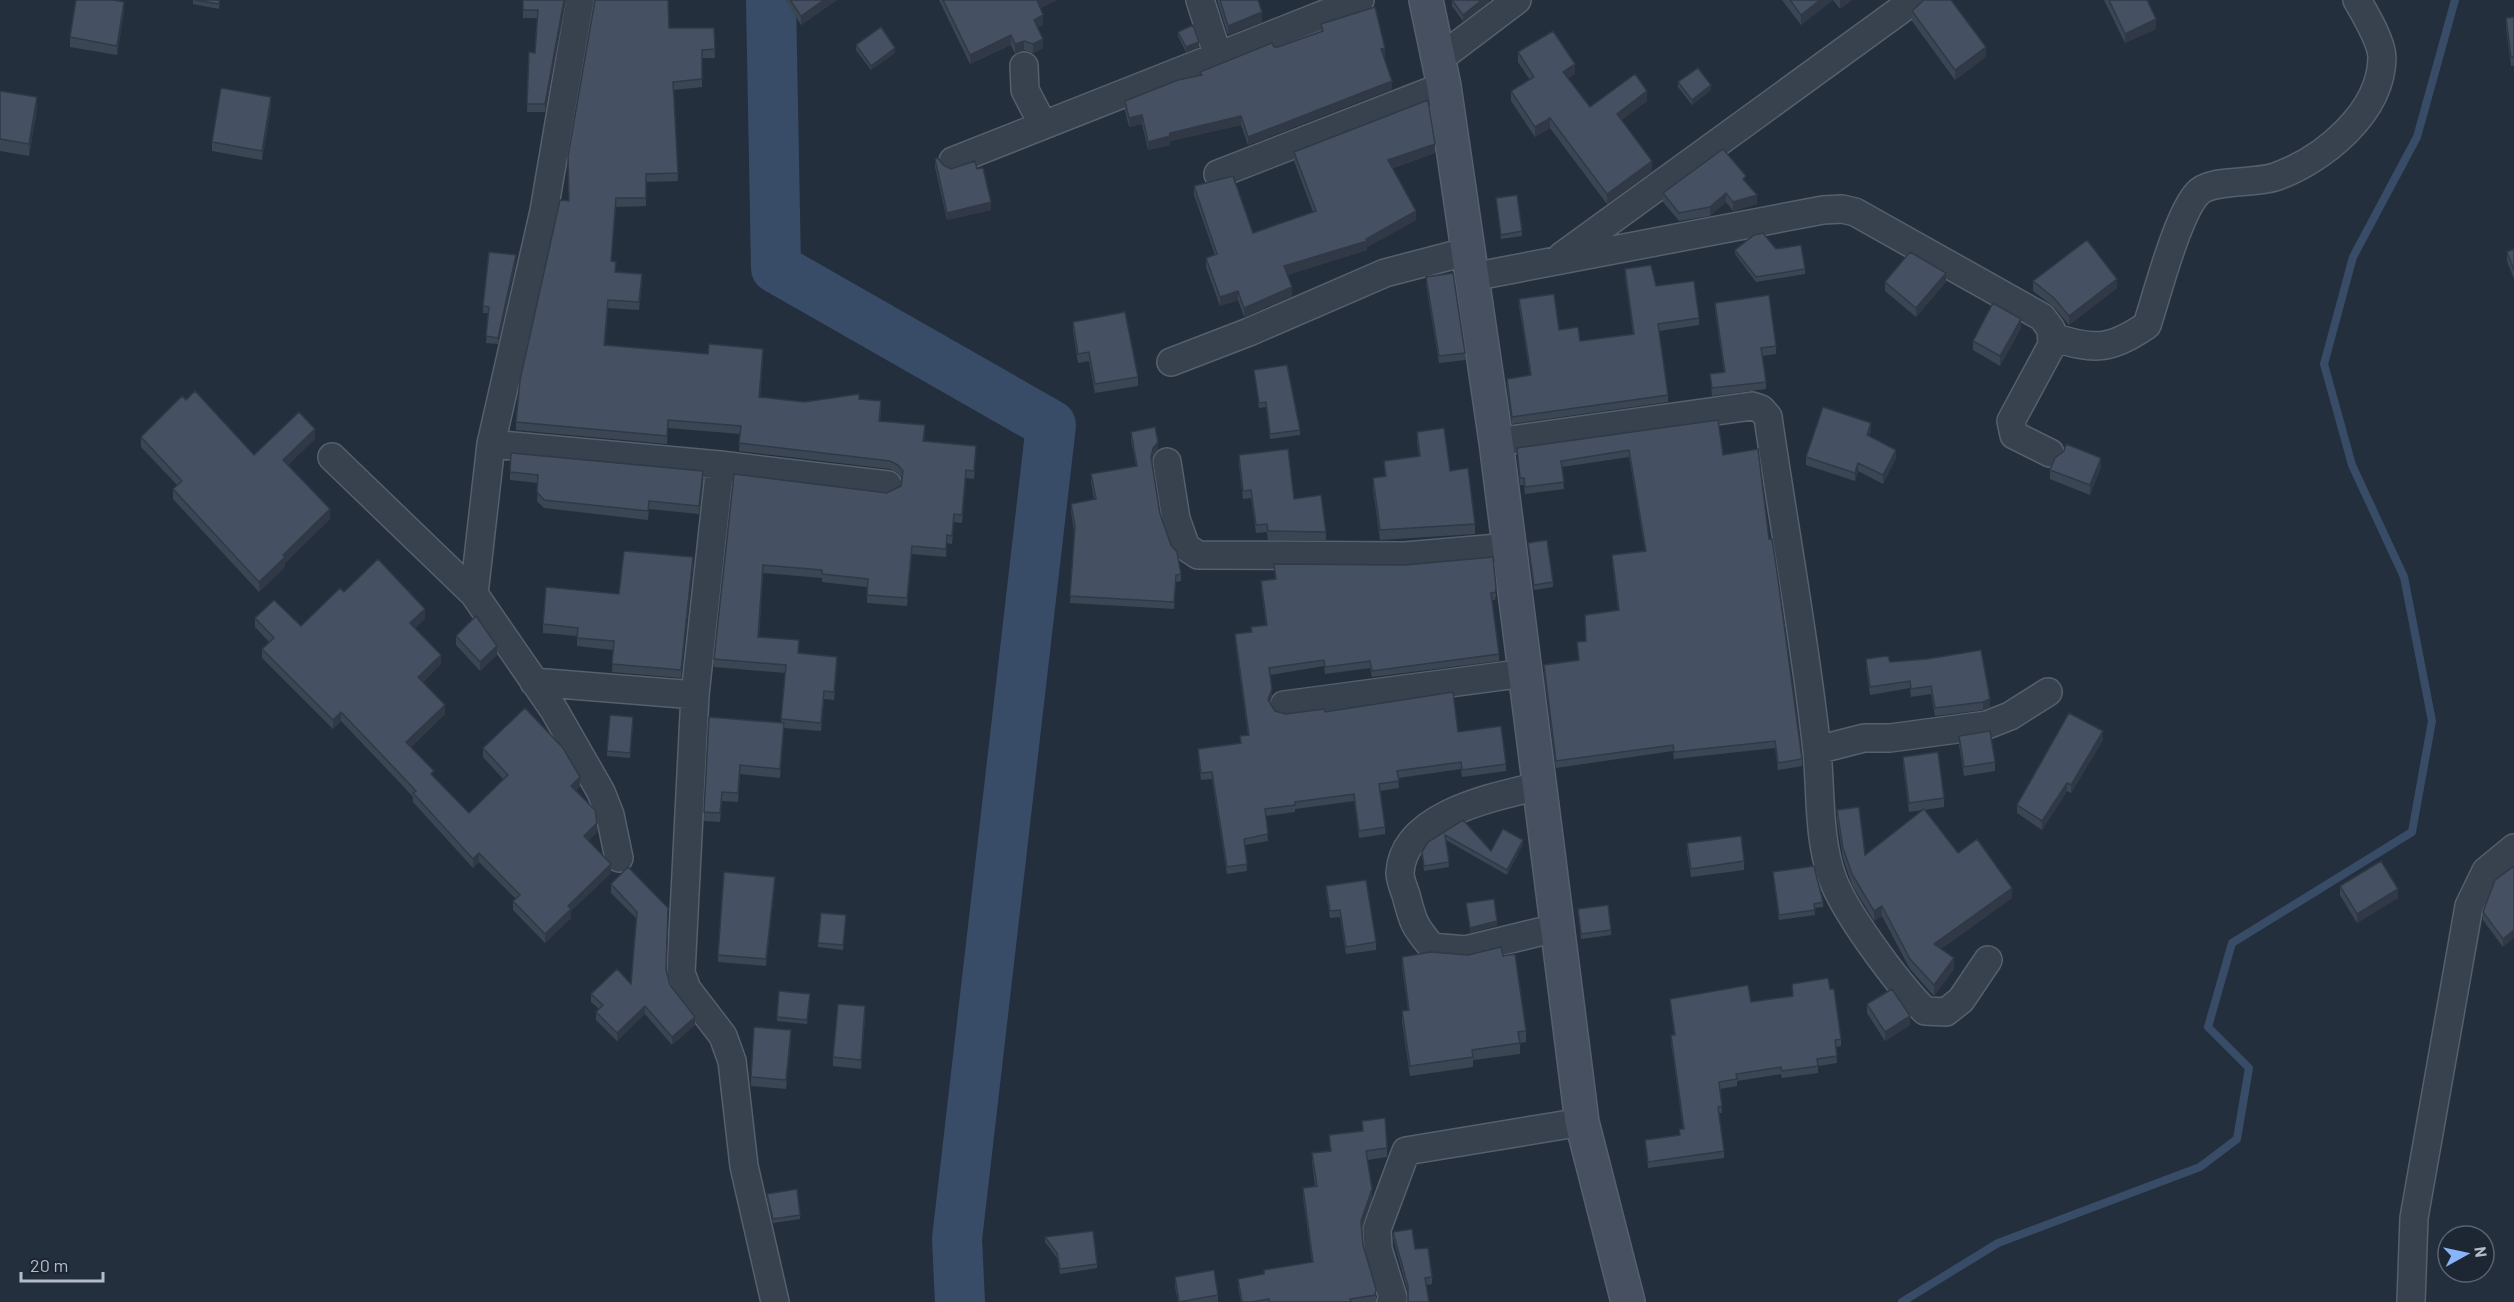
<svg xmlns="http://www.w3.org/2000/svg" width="2514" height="1302" font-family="Barlow,sans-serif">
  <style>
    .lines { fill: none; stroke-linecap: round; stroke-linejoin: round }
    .stream { stroke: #394c67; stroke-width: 8 }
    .river { stroke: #394c67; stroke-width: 50 }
    .street-casing { stroke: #565f6c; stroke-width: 30 }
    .secondary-casing { stroke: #565f6c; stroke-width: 36 }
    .street { stroke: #38414e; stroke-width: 27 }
    .secondary { stroke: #465061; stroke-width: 33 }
    .wall { fill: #3b4654 }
    .shaded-wall { fill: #303945 }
    .building { fill: #455162; stroke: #303945; stroke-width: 1.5 }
  </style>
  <rect width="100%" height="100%" fill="#242f3e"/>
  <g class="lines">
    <path class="stream" d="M1902,1302L1998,1243L2200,1167L2237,1139L2249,1068L2208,1027L2232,943L2412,832L2432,721L2404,577L2352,465L2324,364L2353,257L2417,137L2455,0"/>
    <path class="river" d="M771,0L776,268L1051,425L957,1239L960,1302"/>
    <g class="street-casing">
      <path id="street" d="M1200,0L1218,56
        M1439,59L1517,0
        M1024,66L1025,90L1043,125
        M953,161L1360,0
        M1218,174L1444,86
        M1562,256L1914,0
        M1472,277L1823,210L1842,209L1855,212L2042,317L2051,329L2052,345L2011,421L2014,435L2050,453
        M2052,337C2094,350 2110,351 2147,325C2157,295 2179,208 2200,191C2216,179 2254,184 2275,177C2323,160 2381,113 2382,58C2382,42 2365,14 2357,0
        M1171,362L1249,332L1385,273L1469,251
        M1496,442L1752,406L1761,409L1768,417C1784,528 1805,639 1817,751C1821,792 1818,837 1832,877C1844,912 1898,984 1925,1011L1946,1012L1961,1000L1988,960
        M491,444L720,465L888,485
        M332,457L474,594L554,710L601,792L610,815L619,858
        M1167,462L1176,519L1186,547L1198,555L1405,556L1510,547
        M720,465L695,695L681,973L687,989L723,1036L732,1061L744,1166L775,1302
        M474,594L491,444L544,211L580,0
        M534,682L695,695
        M1284,705L1525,673
        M1817,750L1864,738H1890L1987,725L2010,716L2048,692
        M1539,786C1494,797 1403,814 1400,873C1400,880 1404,889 1406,895C1413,922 1414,926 1432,947L1465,950L1556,928
        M1391,1302L1393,1298L1378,1249L1377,1229L1406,1151L1582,1122
        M2411,1302L2414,1218L2469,906L2486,871L2514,848"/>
    </g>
    <g class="secondary-casing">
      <path id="secondary" d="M1426,0L1444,86L1496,442L1582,1122L1628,1302"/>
    </g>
    <use href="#street" class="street"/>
    <use href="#secondary" class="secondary"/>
  </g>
  <path class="wall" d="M193,0H220L219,9L193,4Z
    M523,0H566L545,112H527L529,52L535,53L537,18H523Z
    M785,0H837L801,25Z
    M939,0H1057L1040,8L1043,25L1038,27L1043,48L1033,53L1024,50L1015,54L1011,45L970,64Z
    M1217,0H1258L1262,22L1228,35Z
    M1452,0H1489V2L1463,21L1452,6Z
    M1782,0H1852L1840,9L1833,0L1801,25Z
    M2104,0H2147L2156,29L2125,43Z
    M124,11L117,55L70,47V37Z
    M1912,11L1986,57L1955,80L1912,21Z
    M2514,17V66H2511L2506,27V18Z
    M1321,24L1385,57H1384L1392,89L1248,145L1241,125L1170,141V145L1148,150L1142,124L1129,127L1125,110V101L1200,75V72L1278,47L1321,31Z
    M669,28H714L715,58H702V87L674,90L678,181L646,182V206L616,207L611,261L616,272L642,282L639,310L608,308L605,345L708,354L763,357L760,398L804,402L859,399L881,409L880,421L925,433L924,441L976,454L974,479L966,478L962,523L954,522L952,544L947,543L946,557L912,554L907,606L867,603V587L822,582V578L763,573L759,637L799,653L837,665L834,700L824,699L821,731L784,728L780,778L740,774L738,802L722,801L720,822L704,821L709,717L781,723L786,673L714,667V659L734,474L887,493L901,486L902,478L898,473L890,469L739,451L740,434L668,428L667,444L516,430V422L569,201Z
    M1178,32L1199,47L1186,52L1178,36Z
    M856,45L895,53L871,70L856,50Z
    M1518,52L1575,74L1568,78L1590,107L1647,101L1621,120L1652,171L1607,204L1550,128L1535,137L1511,101V91L1530,80L1518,62Z
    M1678,82L1711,90L1692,105L1678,87Z
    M0,91L37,109L29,156L0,151Z
    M271,106L262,160L212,151V142Z
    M1294,152L1435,153L1393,168L1416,220L1367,247V250L1287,275L1292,296L1244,317L1238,300L1220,306L1206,267V258L1215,255L1194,195V186L1253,233L1313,212L1294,161Z
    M935,159L943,165L951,169H977L991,210L947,220L935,167Z
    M1746,183L1757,204L1733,211L1726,202L1710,216L1679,221L1663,202V193Z
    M1496,198L1522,231V236L1501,239Z
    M1776,249L1805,269V274L1756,282L1735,254V250Z
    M2514,249V279L2507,261V252Z
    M516,262L498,344L486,343L488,313H483V306Z
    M1625,269L1656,286L1699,318V325L1659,331L1668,395V402L1512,424L1507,386V379L1530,375L1519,306V299L1559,330L1580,341L1633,334L1625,276Z
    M1426,277L1465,353V360L1439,363L1426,284Z
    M2033,281L2117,288L2069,325L2054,307L2033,291Z
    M1885,282H1946L1916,317L1885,291Z
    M1715,303L1776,346V354L1762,356L1766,382V389L1712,396L1710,374L1724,372L1715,310Z
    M1073,322L1138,377V386L1095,393L1089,361L1078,363L1073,331Z
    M2021,328L2000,366L1973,350V341Z
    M1254,370L1300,430V435L1270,439L1266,407L1259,408Z
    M186,400L254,455L315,439L288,465L330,519L285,563V567L259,592L173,499V489L177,485L141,447V437Z
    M1718,420L1723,455L1769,539L1802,759V766L1778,770L1775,748L1674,759L1673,751L1556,768L1544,672V665L1579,660L1577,642L1586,641L1585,615L1618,610L1612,562V555L1645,551L1629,457L1562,467L1564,489L1525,494L1524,485H1520L1517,448Z
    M1871,431L1869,437L1896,458L1883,484L1858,471L1855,481L1806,465V457Z
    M1131,432L1158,449L1153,456L1152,460L1160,514L1181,574V581L1176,582L1174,609L1070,603L1074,532L1071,511V504L1094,499L1091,482V474L1136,466L1131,440Z
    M1417,432L1450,471L1475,524V534L1380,540L1373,489V478L1385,477L1384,461L1419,456L1417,442Z
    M2064,451L2101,467L2090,495L2050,479V470Z
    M1239,455L1294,499L1326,532V540H1268L1267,532L1256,533L1251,498L1243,499L1239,464Z
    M510,472L703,479L699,514L649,509L648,520L544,508L537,501L538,483L510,480Z
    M1528,543L1553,582V587L1534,590Z
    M1493,557L1496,595L1495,600H1492L1499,654V661L1372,677L1370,668L1325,674L1324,666L1270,675L1272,696L1270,702L1275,711L1286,714L1325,712L1458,732L1506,764V771L1462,777L1461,769L1398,778L1399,788L1380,791L1385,827V834L1359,838L1354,801L1295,809V812L1266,816L1268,841L1245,845L1247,871L1227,874L1212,779L1201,780L1198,756V749L1240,743V736L1248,735L1235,641V634L1251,632V627L1266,625L1261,588V581L1275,579L1274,564L1405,565Z
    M693,566L681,678L612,672L613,650L577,646V636L543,633V624Z
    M344,592L425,618L415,628L441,664L423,682L445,714L411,747L434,777L469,813L503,779L483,757V748L580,786L576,790L597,832L588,841L611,873L571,911V918L545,943L513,910V901L516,899L479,862L473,868L413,802V797L402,785L341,721L333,729L262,658V649L269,642L255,627V618L301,626Z
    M456,636L497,655L480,671L456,645Z
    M1866,659L1890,662L1927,659L1990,707L1983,710L1935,716L1931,694L1911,697L1910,688L1870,695L1866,667Z
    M633,722L630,758L607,756V751Z
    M1959,736L1995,762V771L1964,776L1959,745Z
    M2103,740L2071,793L2067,791L2042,830L2017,813V805Z
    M1903,757L1944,798V807L1924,810L1958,853L2012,898L1941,949L1954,969L1934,996L1910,969L1882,916L1874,921L1852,885L1843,858L1837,820V810L1865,855L1923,810L1909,812L1903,766Z
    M1463,820L1491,851L1523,844L1507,875L1446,840L1449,867L1424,871L1422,852Z
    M1687,843L1744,861V870L1691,877L1687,852Z
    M2514,866L2503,947L2483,920V912Z
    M628,867L666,971L670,985L695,1025L672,1045L645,1014L617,1041L596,1020V1012L599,1009L591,1002V994L631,984L637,919L611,893V884Z
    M1773,872L1823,902V907L1814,908L1815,915L1779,920Z
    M775,884L766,966L718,962V955Z
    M1326,886L1376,942V950L1346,954L1340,917L1330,918L1326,893Z
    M2340,886L2398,898L2357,923L2340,895Z
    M1578,909L1611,930V935L1581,939Z
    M846,915L843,950L818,947V943Z
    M1468,955L1503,956L1526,1031V1042L1520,1043V1054L1473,1060V1067L1410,1076L1402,1022V1011L1408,1010L1402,967V957Z
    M1792,984L1830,989L1841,1039V1046L1836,1047L1837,1063L1818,1066V1073L1782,1078L1781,1074L1737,1081V1086L1720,1089L1722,1113H1719L1724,1151V1158L1648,1168L1645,1140L1679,1135V1129H1683L1671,1042V1035H1674L1670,999L1751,1002L1792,996Z
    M810,994L807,1024L777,1021V1017Z
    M1867,1004L1910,1025L1885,1041L1867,1013Z
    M865,1016L861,1069L833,1066V1057Z
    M791,1039L786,1089L751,1086V1077Z
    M1362,1121L1387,1148V1157L1368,1160L1372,1198L1362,1228L1363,1245L1376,1297V1302H1241L1238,1287V1279L1264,1274V1270L1312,1262L1303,1197V1188L1315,1186L1312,1162V1153L1330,1151L1329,1135L1362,1131Z
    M767,1194L800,1215V1219L773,1223L767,1198Z
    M1393,1232L1415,1249L1432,1277V1284L1426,1285L1408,1293L1393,1238Z
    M1045,1237L1097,1264V1268L1060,1274L1057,1258L1045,1242Z
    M1175,1277L1218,1295V1302H1178L1175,1287Z"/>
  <path class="shaded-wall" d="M564,0H566L545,112V104Z
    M824,0H837L801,25V16Z
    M1037,0H1057L1037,10Z
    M1482,0H1489V2L1463,21V15Z
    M1820,0H1833L1801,25V15Z
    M1840,0H1852L1840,9Z
    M124,2V11L117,55V46Z
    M1262,12V22L1228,35V26Z
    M1043,15V25L1034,29V20Z
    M2156,19V29L2125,43V34Z
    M1011,35V45L970,64V55Z
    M1043,39V48L1033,53V44Z
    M1024,41V50L1015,54V44Z
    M1199,42V47L1186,52V47Z
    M1986,47V57L1955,80V70Z
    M895,48V53L871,70V66Z
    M1385,48V57L1381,58V49Z
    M1575,64V74L1563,81V72Z
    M1392,81V89L1248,145V137Z
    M1711,85V90L1692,105V100Z
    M1647,91V101L1617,124V114Z
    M37,97V109L29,156V144Z
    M271,97V106L262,160V151Z
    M1142,115V124L1129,127V118Z
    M1241,116V125L1170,141V145L1148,150V142L1170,133Z
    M1550,118V128L1535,137V127Z
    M1435,144V153L1388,169V160Z
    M1652,161V171L1607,204V194Z
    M1726,193V202L1710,216V207Z
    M1757,195V204L1733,211V202Z
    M616,198V207L611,269V261Z
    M991,202V210L947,220V213Z
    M1416,211V220L1367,247V250L1284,276V266L1366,239Z
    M516,255V262L498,344V338Z
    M1946,273V282L1916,317V308Z
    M2117,279V288L2069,325V316Z
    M1292,287V296L1244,317V308Z
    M1238,291V300L1220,306V297Z
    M2021,319V328L2000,366V356Z
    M763,349V357L759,405V397Z
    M1871,423V431L1867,444V435Z
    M315,429V439L283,470V460Z
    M1158,442V449L1153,456L1151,464L1153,448Z
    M1896,450V458L1883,484V475Z
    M2101,458V467L2090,495V485Z
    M1858,463V471L1855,481V473Z
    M966,470V478L962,523V515Z
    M703,471V479L699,514V506Z
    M330,509V519L285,563V567L259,592V582L283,555Z
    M912,546V554L907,606V598Z
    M693,557V566L681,678V670Z
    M425,609V618L410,632V623Z
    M497,646V655L480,671V662Z
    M441,655V664L418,686V677Z
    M1272,689V696L1268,706V700Z
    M1990,699V707L1983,710V702Z
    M445,705V714L406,751V742Z
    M341,712V721L333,729V720Z
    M784,723V732L780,778V769Z
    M2103,731V740L2071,793V785Z
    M580,777V786L571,795V786Z
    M2067,783V791L2042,830V821Z
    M597,823V832L584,845V836Z
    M1523,840V844L1507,875V870Z
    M479,853V862L473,868V859Z
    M611,864V873L571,911V918L545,943V934L568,906Z
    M775,877V884L766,966V959Z
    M2012,888V898L1934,954V944Z
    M2398,889V898L2357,923V914Z
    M1882,906V916L1874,921V911Z
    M1497,921V926L1470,933V928Z
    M2514,930V938L2503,947V939Z
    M1954,958V969L1934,996V985Z
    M645,1006V1014L617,1041V1033Z
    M865,1006V1016L861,1069V1060Z
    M1910,1016V1025L1885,1041V1032Z
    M695,1017V1025L672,1045V1037Z
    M791,1030V1039L786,1089V1080Z
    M1372,1189V1198L1361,1230V1221Z"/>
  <path class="building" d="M76,0H113L124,2L117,46L70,37Z
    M195,0H219V4Z
    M523,0H564L545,104H527L529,52L535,53L538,10H523Z
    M595,0H668L669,28H714L715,49L702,50V79L673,82L678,173L646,174V198H616L611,261L616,262L615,272L642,274L639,302L608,300L604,345L708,354L709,344L763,349L759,397L804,402L859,394V399L881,401L879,421L925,425L923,441L976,446L974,471L966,470L962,515L954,514L952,536L947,535L946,549L912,546L907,598L867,595L868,579L822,574V570L763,565L758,637L799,640L798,653L837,657L834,692L824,691L821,723L781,719L786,665L714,659L734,474L887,493L901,486L903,471L898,465L890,461L739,443L741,426L668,420L667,436L516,422L520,380L560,200L569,201L568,156Z
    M790,0H824L801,16Z
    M943,0H1037L1043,15L1034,20L1043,39L1033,44L1024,41L1015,44L1011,35L970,55Z
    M1220,0H1258L1262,12L1228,26Z
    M1452,0H1482L1463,15Z
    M1790,0H1820L1801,15Z
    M1924,0H1951L1986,47L1955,70L1912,11Z
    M2109,0H2147L2156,19L2125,34Z
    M1375,7L1385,48L1381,49L1392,81L1248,137L1241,116L1170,133V136L1148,142L1142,115L1129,118L1125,101L1178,80L1202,75L1200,72L1272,43L1274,47H1278L1323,31L1321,24Z
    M2514,17V57H2511L2506,18Z
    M1193,25L1199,42L1186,47L1178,32Z
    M881,27L895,48L871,66L856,45Z
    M1553,31L1575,64L1563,72L1590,107L1635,74L1647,91L1617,114L1652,161L1607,194L1550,118L1535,127L1511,91L1534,77L1518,52Z
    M1698,68L1711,85L1692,100L1678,82Z
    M221,88L271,97L262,151L212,142Z
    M0,91L37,97L29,144L0,139Z
    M1428,100L1435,144L1388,160L1416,211L1366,239L1367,241L1284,266L1292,287L1244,308L1238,291L1220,297L1206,258L1217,254L1194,186L1233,176L1253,233L1316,211L1294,152Z
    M1723,149L1746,176L1743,179L1757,195L1733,202L1726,193L1710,207L1679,213L1663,193Z
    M938,158L943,165L951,169L975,161L977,169L983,168L991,202L947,213L935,159Z
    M1517,195L1522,231L1501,235L1496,198Z
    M1763,233L1776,249L1801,245L1805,269L1756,277L1735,250L1754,235Z
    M2087,240L2117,279L2069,316L2054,298L2033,281Z
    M2514,249V270L2507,252Z
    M489,252L516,255L498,338L486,336L489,307L483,306Z
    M1910,252L1946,273L1916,308L1885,282Z
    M1651,265L1656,286L1694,281L1699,318L1658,324L1668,395L1512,417L1507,379L1531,375L1519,299L1554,294L1559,330L1578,327L1580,341L1634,334L1625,269Z
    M1453,273L1465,353L1439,356L1426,277Z
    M1769,295L1776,346L1761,348L1766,382L1712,388L1710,374L1725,372L1715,303Z
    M1993,303L2021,319L2000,356L1973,341Z
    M1125,312L1138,377L1095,384L1089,352L1078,354L1073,322Z
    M1287,365L1300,430L1270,434L1266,402L1259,403L1254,370Z
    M195,391L254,455L299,412L315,429L283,460L330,509L283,555L285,557L259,582L173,489L182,481L141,437L182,396L186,400Z
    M1823,407L1871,423L1867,435L1896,450L1883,475L1858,463L1855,473L1806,457Z
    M1718,420L1723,455L1758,449L1769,539H1772L1778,579L1802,759L1778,763L1775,741L1674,752L1673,745L1556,761L1544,665L1579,660L1577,642L1586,641L1585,615L1619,610L1612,555L1646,551L1629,450L1561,461L1564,482L1525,487L1524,478H1520L1517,448Z
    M1155,427L1158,442L1153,448L1151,457L1160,514L1171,545L1177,552L1181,574L1176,575L1174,602L1070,596L1075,526L1071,504L1096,499L1091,474L1137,466L1131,432Z
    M1444,428L1450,471L1468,468L1475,524L1380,530L1373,478L1386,476L1384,461L1420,456L1417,432Z
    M2066,444L2101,458L2090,485L2050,470L2055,458L2064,451Z
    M1288,449L1294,499L1321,495L1326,532L1268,531L1267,524L1256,525L1251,490L1243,491L1239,455Z
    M511,453L703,471L699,506L649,501L648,511L544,500L537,492L538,475L510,472Z
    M1547,540L1553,582L1534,585L1528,543Z
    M624,551L693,557L681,670L612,664L614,641L577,638L578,628L543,624L546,587L619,594Z
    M1493,557L1496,588L1495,593H1491L1499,654L1372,671L1370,661L1325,667L1324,660L1269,668L1272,689L1268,700L1275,711L1286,714L1324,709L1325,712L1453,692L1458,732L1501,726L1506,764L1462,770L1461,762L1397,771L1399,781L1379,784L1385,827L1359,831L1354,794L1295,802V805L1265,809L1268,834L1244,839L1247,864L1227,867L1212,772L1201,773L1198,749L1241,743L1240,736L1249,735L1235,634L1252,632L1251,627L1267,625L1261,581L1276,579L1274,564L1405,565Z
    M378,559L425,609L410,623L441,655L418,677L445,705L406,742L434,771L431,774L469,813L508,775L483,748L525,708L563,748L580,777L571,786L595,810L597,823L584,836L611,864L568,906L571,909L545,934L513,901L520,895L479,853L473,859L413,793L416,791L402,776L341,712L333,720L262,649L274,638L255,618L274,600L301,626L340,588L344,592Z
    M476,616L497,646L480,662L456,636Z
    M1981,650L1990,699L1983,702L1935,708L1931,686L1911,689L1910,681L1870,687L1866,659L1888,656L1890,662L1927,659Z
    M2069,713L2103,731L2071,785L2067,783L2042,821L2017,805Z
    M610,715L633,717L630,753L607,751Z
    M709,717L784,723L780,769L740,765L738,793L722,792L720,813L704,812Z
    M1990,731L1995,762L1964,767L1959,736Z
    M1938,752L1944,798L1909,803L1903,757Z
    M1859,807L1865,855L1924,809L1958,853L1977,839L2012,888L1934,944L1954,958L1934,985L1910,959L1882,906L1874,911L1852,874L1843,848L1837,810Z
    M1463,820L1491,851L1503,829L1523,840L1507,870L1445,835L1449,862L1424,866L1422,852L1428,842Z
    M1741,836L1744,861L1691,869L1687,843Z
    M2381,861L2398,889L2357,914L2340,886Z
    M1814,866L1823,902L1814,904L1815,910L1779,915L1773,872Z
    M2514,866V930L2503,939L2483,912L2495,880Z
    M628,867L668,908L666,970L670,985L695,1017L672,1037L645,1006L617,1033L596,1012L603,1005L591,994L617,969L631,984L637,912L611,884Z
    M724,872L775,877L766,959L718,955Z
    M1366,880L1376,942L1346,947L1340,910L1330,911L1326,886Z
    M1494,899L1497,921L1470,928L1466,903Z
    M1608,905L1611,930L1581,934L1578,909Z
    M821,913L846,915L843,945L818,943Z
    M1501,947L1503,956L1515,954L1526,1031L1518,1032L1520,1043L1472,1050L1473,1057L1410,1066L1402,1011L1409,1010L1402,957L1431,952L1468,955Z
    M1828,978L1830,989H1834L1841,1039L1835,1040L1837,1056L1817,1059L1818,1066L1782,1071L1781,1067L1736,1074L1737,1079L1719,1082L1722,1106L1718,1107L1724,1151L1648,1162L1645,1140L1680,1135L1679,1129H1684L1671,1035H1675L1670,999L1748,985L1751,1002L1793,996L1792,984Z
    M1892,989L1910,1016L1885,1032L1867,1004Z
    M779,991L810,994L807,1020L777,1017Z
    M838,1004L865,1006L861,1060L833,1057Z
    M754,1027L791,1030L786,1080L751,1077Z
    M1385,1118L1387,1148L1366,1151L1372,1189L1361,1221L1363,1245L1376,1289L1375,1295L1350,1299L1351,1302H1269V1299L1252,1302H1242L1238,1279L1264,1274V1270L1313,1262L1303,1188L1317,1186L1312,1153L1331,1151L1329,1135L1363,1131L1362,1121Z
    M797,1189L800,1215L773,1219L767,1194Z
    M1412,1229L1415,1249L1428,1248L1432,1277L1425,1278L1429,1302H1408V1286L1393,1232Z
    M1093,1231L1097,1264L1060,1269L1057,1253L1045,1237Z
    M1214,1270L1218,1295L1179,1302L1175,1277Z"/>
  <g transform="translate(2466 1254) rotate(82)"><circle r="28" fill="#1d2633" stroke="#59626f" stroke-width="1.5"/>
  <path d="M0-4.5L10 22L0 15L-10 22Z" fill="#8ab4f8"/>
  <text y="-9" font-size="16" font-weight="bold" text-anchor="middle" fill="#b4bcc9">N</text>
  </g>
  <path d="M21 1272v9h82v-9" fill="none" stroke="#b4bcc9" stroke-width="3"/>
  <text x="30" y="1272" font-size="18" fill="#b4bcc9" stroke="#1d2633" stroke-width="4.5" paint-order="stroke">20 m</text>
</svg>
